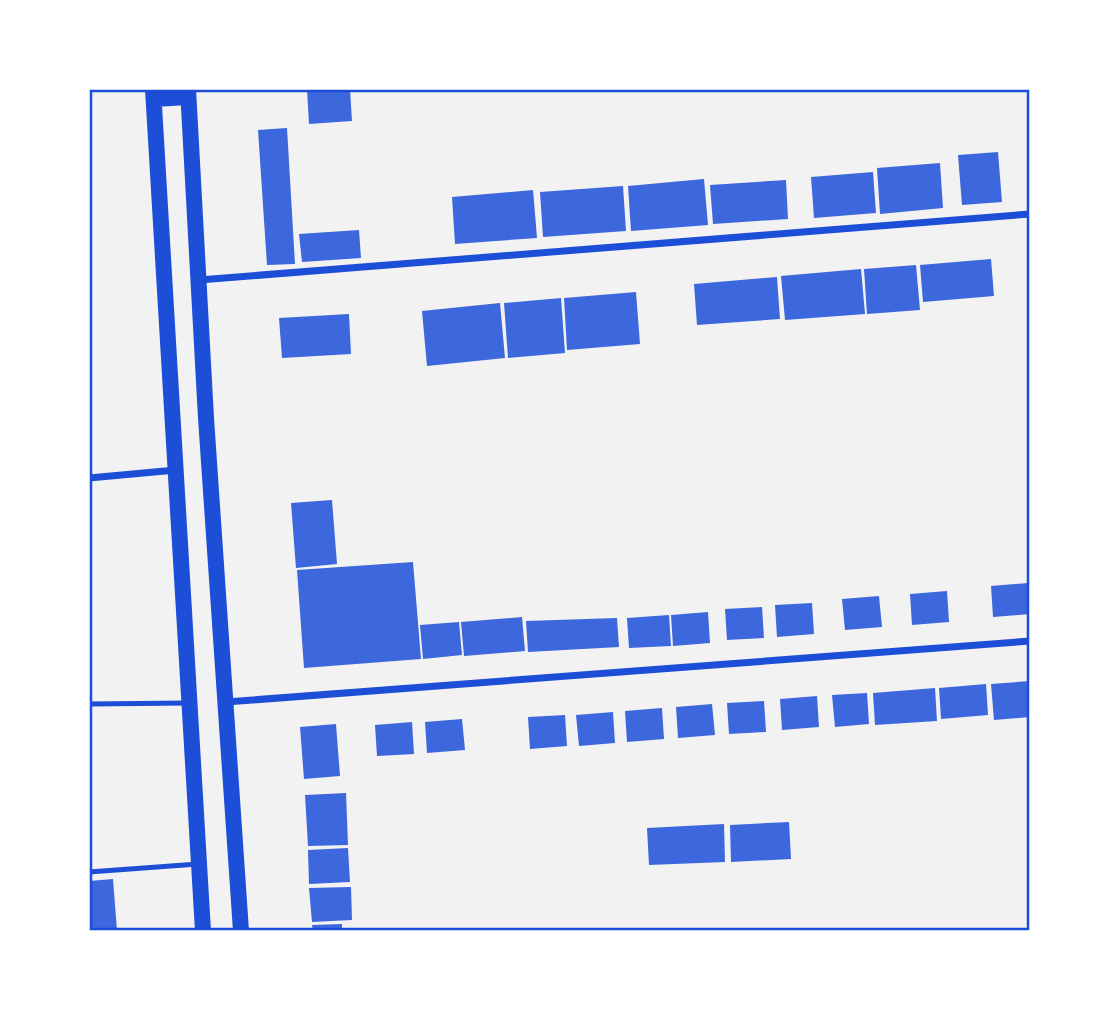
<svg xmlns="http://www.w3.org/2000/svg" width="1119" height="1020" font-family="'Exo 2',sans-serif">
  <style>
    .building { fill: #3d67dc }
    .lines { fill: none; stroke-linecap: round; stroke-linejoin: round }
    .service { stroke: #1d4ed8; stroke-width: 5 }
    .minor { stroke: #1d4ed8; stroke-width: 7 }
    .primary { stroke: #1d4ed8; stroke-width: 16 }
    .neatline { fill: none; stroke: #1d4ed8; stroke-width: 2.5 }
  </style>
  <rect width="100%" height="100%" fill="#f2f2f2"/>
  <path class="building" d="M307,89H350L352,121L309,124Z
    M287,128L295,264L267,265L258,130Z
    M998,152L1002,202L962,205L958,155Z
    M940,163L943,208L880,214L877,168Z
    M873,172L876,213L814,218L811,177Z
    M704,179L708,225L631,231L628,186Z
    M786,180L788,219L713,224L710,185Z
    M623,186L626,231L543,237L540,192Z
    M533,190L537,238L455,244L452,197Z
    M359,230L361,258L302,262L299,234Z
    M991,259L994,296L923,302L920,265Z
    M916,265L920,310L867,314L864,269Z
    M861,269L865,314L785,320L781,276Z
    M777,277L780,319L697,325L694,284Z
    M636,292L640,344L567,350L564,298Z
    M561,298L565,353L508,358L504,303Z
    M500,303L505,358L427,366L422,311Z
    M349,314L351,354L282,358L279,318Z
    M332,500L337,564L296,568L291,503Z
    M413,562L421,659L304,668L297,570Z
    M1028,583L1030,614L993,617L991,586Z
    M947,591L949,622L912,625L910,594Z
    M879,596L882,627L845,630L842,599Z
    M812,603L814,634L777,637L775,605Z
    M762,607L764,638L727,640L725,609Z
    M708,612L710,643L673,646L671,615Z
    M669,615L671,646L629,648L627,618Z
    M522,617L525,651L464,656L461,622Z
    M617,618L619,647L528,652L526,621Z
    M459,622L462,655L423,659L420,625Z
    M1030,681V717L994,720L991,684Z
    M986,684L988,715L941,719L939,688Z
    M935,688L937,721L875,725L873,693Z
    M867,693L869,724L835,727L832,695Z
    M817,696L819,727L782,730L780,699Z
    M764,701L766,732L729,734L727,703Z
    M712,704L715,735L678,738L676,707Z
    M662,708L664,739L627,742L625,711Z
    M613,712L615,743L579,746L576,715Z
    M565,715L567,746L530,749L528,717Z
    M462,719L465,750L427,753L425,722Z
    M412,722L414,754L377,756L375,725Z
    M336,724L340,776L304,779L300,727Z
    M346,793L348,845L308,846L305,795Z
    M789,822L791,859L731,862L730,825Z
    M724,824L725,862L649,865L647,828Z
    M348,848L350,882L309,884L308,850Z
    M113,879L117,931H89V881Z
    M351,887L352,920L312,922L309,888Z
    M342,924V931H313L312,925Z"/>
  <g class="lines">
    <path class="service" d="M89,704L188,703
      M89,872L198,864"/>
    <path class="minor" d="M199,280L1030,214
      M89,478L176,470
      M226,702L1030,641"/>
    <path class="primary" d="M153,89L203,931
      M188,89L206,418L241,931
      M154,99L188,97"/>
  </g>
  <rect width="1119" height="1020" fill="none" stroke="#ffffff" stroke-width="182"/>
  <rect x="91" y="91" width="937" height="838" class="neatline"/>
</svg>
